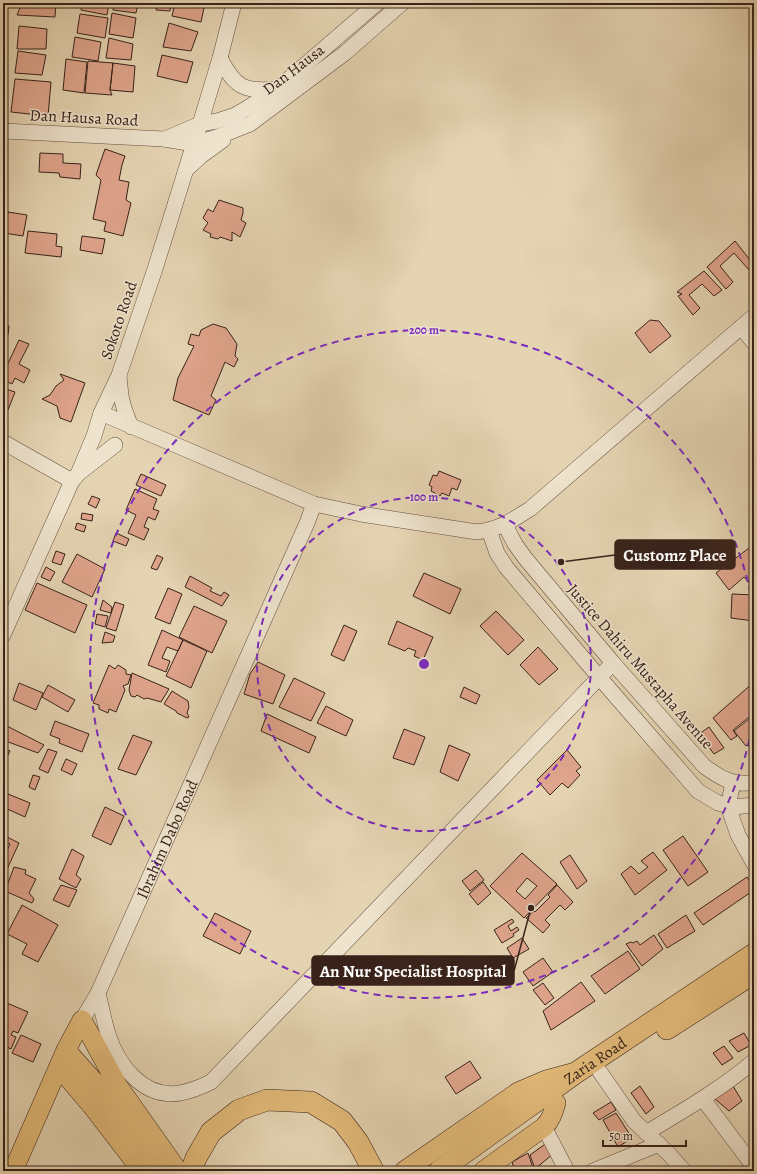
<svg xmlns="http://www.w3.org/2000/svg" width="757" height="1174" font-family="Alegreya,serif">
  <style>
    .building { fill: #e0a58d; stroke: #38221a; fill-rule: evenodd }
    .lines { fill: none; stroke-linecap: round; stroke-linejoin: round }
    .minor-casing { stroke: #634e40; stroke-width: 16 }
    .major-casing { stroke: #38221a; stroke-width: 20 }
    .highway-casing { stroke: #38221a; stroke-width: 22 }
    .minor { stroke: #eee3cd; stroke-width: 15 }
    .major { stroke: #e2ba79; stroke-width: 19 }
    .highway { stroke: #e2ba79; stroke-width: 21 }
    .ring { fill: none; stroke: #7b2cbf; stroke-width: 2; stroke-dasharray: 7 5 }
    .labels { text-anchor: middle; stroke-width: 3; stroke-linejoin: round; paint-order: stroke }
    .street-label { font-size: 16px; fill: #38221a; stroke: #eee3cd }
    .centre { fill: #7b2cbf; stroke: #eee3cd; stroke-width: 2 }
    .ring-label { font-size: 12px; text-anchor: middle; font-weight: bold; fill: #7b2cbf; stroke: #eee3cd; stroke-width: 3; stroke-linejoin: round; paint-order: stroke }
    .leader { fill: none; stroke: #38221a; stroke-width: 1.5 }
    .callout-dot { fill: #38221a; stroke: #eee3cd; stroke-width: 1.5 }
    .callout { fill: #38221a; stroke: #38221a; stroke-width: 1.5 }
    .callout-label { font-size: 17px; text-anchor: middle; font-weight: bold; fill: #fff }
  </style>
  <rect width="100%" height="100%" fill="#e5d4b2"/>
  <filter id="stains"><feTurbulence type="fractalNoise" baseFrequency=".005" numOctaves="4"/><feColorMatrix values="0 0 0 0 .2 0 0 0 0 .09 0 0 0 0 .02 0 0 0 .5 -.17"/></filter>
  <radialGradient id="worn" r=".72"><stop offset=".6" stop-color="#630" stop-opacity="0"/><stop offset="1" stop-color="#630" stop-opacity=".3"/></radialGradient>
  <path class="building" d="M22,3H56L55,17L17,15Z
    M82,3H109L107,15L81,10Z
    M114,3H138L136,13L113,10Z
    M157,3H171L170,11L156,10Z
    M175,3H205L201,22L172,16Z
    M112,13L136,18L133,38L109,34Z
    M80,14L108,18L105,38L77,33Z
    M169,23L198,32L191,51L163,47Z
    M19,26L47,29L46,49H17Z
    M75,37L101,42L98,61L72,57Z
    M109,38L133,44L131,60L106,58Z
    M18,51L46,55L42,75L15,73Z
    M162,55L193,62L187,83L157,76Z
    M66,59L87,62L84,93L63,90Z
    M88,61L113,63L110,90L112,95L85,93Z
    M113,63L135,66L133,92L110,90Z
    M15,79L51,82L48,116L11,112Z
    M105,149L125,156L122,165L119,180L129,182L126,200L131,203L123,236L104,231L106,222L93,219L101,180L96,175Z
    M40,153L63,154V163L81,164L80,179L60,177L59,173L39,172Z
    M219,200L243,208V213L241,220L246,223L240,237L232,232V241L220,237L218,239L210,237L211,234L203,230L208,223L203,218L208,209L213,212Z
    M8,212L27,215L23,236L4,233Z
    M28,231L57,234L56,246L62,247L61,257L25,253Z
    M82,236L105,239L102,254L80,250Z
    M735,241L754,265L749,270L734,253L720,266L733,282L726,289L707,267Z
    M704,271L722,290L714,296L702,284L689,295L700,308L693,315L678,296L682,294L677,292Z
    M650,320L659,321L671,336L650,353L635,333Z
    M213,324L226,328L237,344L235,356L238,359L234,367L225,362L211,396L216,400L209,415L173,400L178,378L194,346L188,344L191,334L199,336L201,330Z
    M3,325L9,326L8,335L3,334Z
    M19,340L29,344L19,364L30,370L24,383L15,378L12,384L3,380V374Z
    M60,374L85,383L71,422L60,418L57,406L42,399L50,395L56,386L64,380Z
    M3,388L15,392L8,410L3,408Z
    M439,471L461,480L457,490L452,488L449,496L442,493L440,496L431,491L432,487L429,485L433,475L437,476Z
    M141,474L166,485L161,496L136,485Z
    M135,489L157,499L153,509L159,511L155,520L148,517L144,527L149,529L144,540L128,533L136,515L126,510Z
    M92,496L100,499L96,508L88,504Z
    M82,513L93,515L92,521L81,519Z
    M77,523L86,526L84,532L75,529Z
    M116,533L129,539L126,546L113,541Z
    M749,548L754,553V569L749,573L754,579V588L744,577L729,590L716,573Z
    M56,551L65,554L61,565L52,562Z
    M77,554L105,569L92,597L62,582Z
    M157,555L163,558L157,570L151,568Z
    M46,567L55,572L50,581L41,577Z
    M424,573L461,589L450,614L413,596Z
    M190,576L212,588L210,591L221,596L224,592L229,595L222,606L185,587Z
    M37,583L87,605L75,633L25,610Z
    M168,588L182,594L170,624L155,618Z
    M732,594L754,595V621L731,618Z
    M103,600L112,607L111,613L100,610Z
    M115,602L124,605L116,631L106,628Z
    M194,606L227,621L212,653L179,637Z
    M496,611L524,640L508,655L480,626Z
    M97,614L108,616L105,627L95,624Z
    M397,621L433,637L423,660L414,656L416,651L408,648L405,651L388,644Z
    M344,625L357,631L344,661L331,655Z
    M162,630L183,640L178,651L167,647L162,658L170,661L166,672L148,665Z
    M105,632L115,636L113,642L102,643Z
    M183,640L207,651L191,688L166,676Z
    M538,647L558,669L539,685L520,665Z
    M258,662L285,675L273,704L244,694L250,674Z
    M109,665L115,669L118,665L126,670V674L131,675L128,684L123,686L125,690L116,712L109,709L108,713L99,709V705L93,703Z
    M132,673L169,689L161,702L147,698L144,699L137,695L135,697L131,696L129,690Z
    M294,678L325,693L311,721L279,707Z
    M754,682V713L733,730L737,736L731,740L713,718Z
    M19,683L43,693L36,710L13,700Z
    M48,685L75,700L68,712L42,697Z
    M464,687L480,695L476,704L460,697Z
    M172,691L188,701L189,707L187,713L189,717L187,718L177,713L176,711L164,704Z
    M326,706L353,720L346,736L317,723Z
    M267,714L316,737L309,753L261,731Z
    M754,715V739L746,746L734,731Z
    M55,721L89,734L82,752L59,743L60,739L50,735Z
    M3,724L44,745L38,753L3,740Z
    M709,727L724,748L714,754L699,734Z
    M404,729L425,737L414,765L393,758Z
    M133,735L152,742L136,775L118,769Z
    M449,745L470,754L458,781L440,772Z
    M3,748L10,751L3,765Z
    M48,749L57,752L48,773L39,769Z
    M567,750L581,767L576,771L580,775L568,788L562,783L550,795L537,780Z
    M66,759L77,764L72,775L61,770Z
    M33,775L40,777L35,790L29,787Z
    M3,792L30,803L25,817L3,807Z
    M105,807L124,816L111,845L92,836Z
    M5,836L19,843L3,878V858L10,844L3,841Z
    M683,836L708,872L688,886L663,850Z
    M72,849L84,856L76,875L81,879L76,888L59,879Z
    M653,852L667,870L635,895L621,874L631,866L639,874L648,867L641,861Z
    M522,853L557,884L524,918L490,886ZM527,878L537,886L525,899L516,891Z
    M570,855L587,881L577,889L560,862Z
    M14,867L26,870L25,874L36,879L29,893L34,899L32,903L5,891Z
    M476,870L484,880L470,891L462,881Z
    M747,877L754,886V890L703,925L694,913Z
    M483,882L491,893L478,905L469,894Z
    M61,885L77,890L69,907L53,900Z
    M557,885L573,902L565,910L560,905L545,920L550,925L543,933L526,918L534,911L535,912L550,897L548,895Z
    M22,905L58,925L38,962L22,954L27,944L7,934Z
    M215,913L251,931L240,954L203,936Z
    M686,915L695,931L667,948L658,934Z
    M512,919L514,922L508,926L511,931L517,927L519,930L513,934L514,936L502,943L494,930Z
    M654,935L663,949L642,966L626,944L631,942L633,943L637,941L640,945Z
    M522,938L529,949L513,958L507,948Z
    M628,951L640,969L605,994L591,976Z
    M543,958L553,972L533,986L523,972Z
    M581,982L595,1001L551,1030L543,1011Z
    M543,983L554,998L545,1005L533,990Z
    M7,1003L28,1012L18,1033L13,1031L11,1035L16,1037L11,1049L3,1045V1010Z
    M744,1033L751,1045L738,1052L729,1041Z
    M21,1035L41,1044L33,1062L12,1053Z
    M724,1046L733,1058L722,1065L713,1053Z
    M470,1061L481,1078L456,1094L445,1077Z
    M640,1086L654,1107L646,1114L631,1093Z
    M733,1086L742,1101L729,1111L715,1099Z
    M611,1102L616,1110L599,1120L593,1113Z
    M616,1113L632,1138L618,1147L603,1120Z
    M548,1142L553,1154L535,1169L530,1155Z
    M528,1153L534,1171H515L512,1162Z"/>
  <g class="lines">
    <g class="minor-casing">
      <g id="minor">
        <path d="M220,58C235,87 243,92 276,89"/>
        <path d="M3,131L164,139L194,144L217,137L250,124L345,53L402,3"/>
        <path d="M165,139L200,124L217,121L235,115L244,110L277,89L377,3"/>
        <path d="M187,169L201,156L223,140"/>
        <path d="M741,327L754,343"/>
        <path d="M119,376L121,396L124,408L131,427"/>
        <path d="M101,413L314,504L361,514L477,532C500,529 511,521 530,509L754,316"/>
        <path d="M3,442L72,481"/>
        <path d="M79,473L115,445"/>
        <path d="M505,525L515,544L525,558L613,663L704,766C719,777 734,787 754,782"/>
        <path d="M489,530L497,553L506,567L599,677L698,791L718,803L733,807L754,805"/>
        <path d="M3,635L72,481L78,474L94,436L101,413L119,375L155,269L200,124L220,58L234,3"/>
        <path d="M733,783L728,806L738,835L754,864"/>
        <path d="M98,993C101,1006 104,1021 108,1034C118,1065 143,1099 180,1093C191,1091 201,1087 211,1082L613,663"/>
        <path id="s1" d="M82,1020L98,993L307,523L314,504"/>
        <path d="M600,1072L634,1121L669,1154L684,1171"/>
        <path d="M703,1099L754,1167"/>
        <path d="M544,1127L567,1171"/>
        <path d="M646,1133C683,1111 721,1089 754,1061"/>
        <path d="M593,1171L659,1144"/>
      </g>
    </g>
    <g class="major-casing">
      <path id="major" d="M82,1020L118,1086L178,1171
        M66,1050L108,1097L160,1171
        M59,1067L92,1106L142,1171
        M13,1171L66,1050L82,1020
        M404,1171L518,1092L546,1080L572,1073
        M483,1171L544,1127C551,1120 553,1113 556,1103"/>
    </g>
    <g class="highway-casing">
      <g id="highway">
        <path d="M667,1029L754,973"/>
        <path d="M191,1171L196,1158L211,1132L239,1110L267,1100L311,1102L342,1121L358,1142L373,1170"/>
        <path id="s2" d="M439,1171L577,1072L754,954"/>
      </g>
    </g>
    <use href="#minor" class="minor"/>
    <use href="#major" class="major"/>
    <use href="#highway" class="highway"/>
  </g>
  <g class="ring">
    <circle cx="424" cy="664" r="167"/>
    <path d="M754 716A334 334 0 1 1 754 612"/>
  </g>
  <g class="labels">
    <g class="street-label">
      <text transform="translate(293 69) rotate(-37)" y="6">Dan Hausa</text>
      <text transform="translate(84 117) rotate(3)" y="6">Dan Hausa Road</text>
      <text transform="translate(118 320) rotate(-71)" y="6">Sokoto Road</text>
      <text transform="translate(641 666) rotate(49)" y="6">Justice Dahiru Mustapha Avenue</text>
      <text dy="6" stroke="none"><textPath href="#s1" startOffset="200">Ibrahim Dabo Road</textPath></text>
      <text dy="6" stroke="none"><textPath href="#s2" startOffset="191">Zaria Road</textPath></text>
    </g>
  </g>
  <circle cx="424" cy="664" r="6" class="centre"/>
  <g class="ring-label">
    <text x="424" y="334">200 m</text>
    <text x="424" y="501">100 m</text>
  </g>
  <path class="leader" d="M561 562L615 555M531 908L514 971"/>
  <g class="callout-dot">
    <circle cx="561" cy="562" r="4"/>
    <circle cx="531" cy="908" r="4"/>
  </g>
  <g class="callout">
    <rect x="615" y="540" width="120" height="29" rx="4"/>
    <rect x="312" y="956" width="202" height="29" rx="4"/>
  </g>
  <g class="callout-label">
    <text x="675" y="561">Customz Place</text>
    <text x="413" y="977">An Nur Specialist Hospital</text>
  </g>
  <rect width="757" height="1174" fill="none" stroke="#e5d4b2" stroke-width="16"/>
  <rect x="4" y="4" width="749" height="1166" fill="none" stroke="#38221a" stroke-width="2"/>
  <rect x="8" y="8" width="741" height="1158" fill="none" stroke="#38221a"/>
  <path d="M603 1140v6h83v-6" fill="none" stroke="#38221a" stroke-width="2"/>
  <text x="609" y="1140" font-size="12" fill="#38221a" stroke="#eee3cd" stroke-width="3" paint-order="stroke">50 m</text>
  <rect width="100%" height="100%" filter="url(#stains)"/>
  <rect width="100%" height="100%" fill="url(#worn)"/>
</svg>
